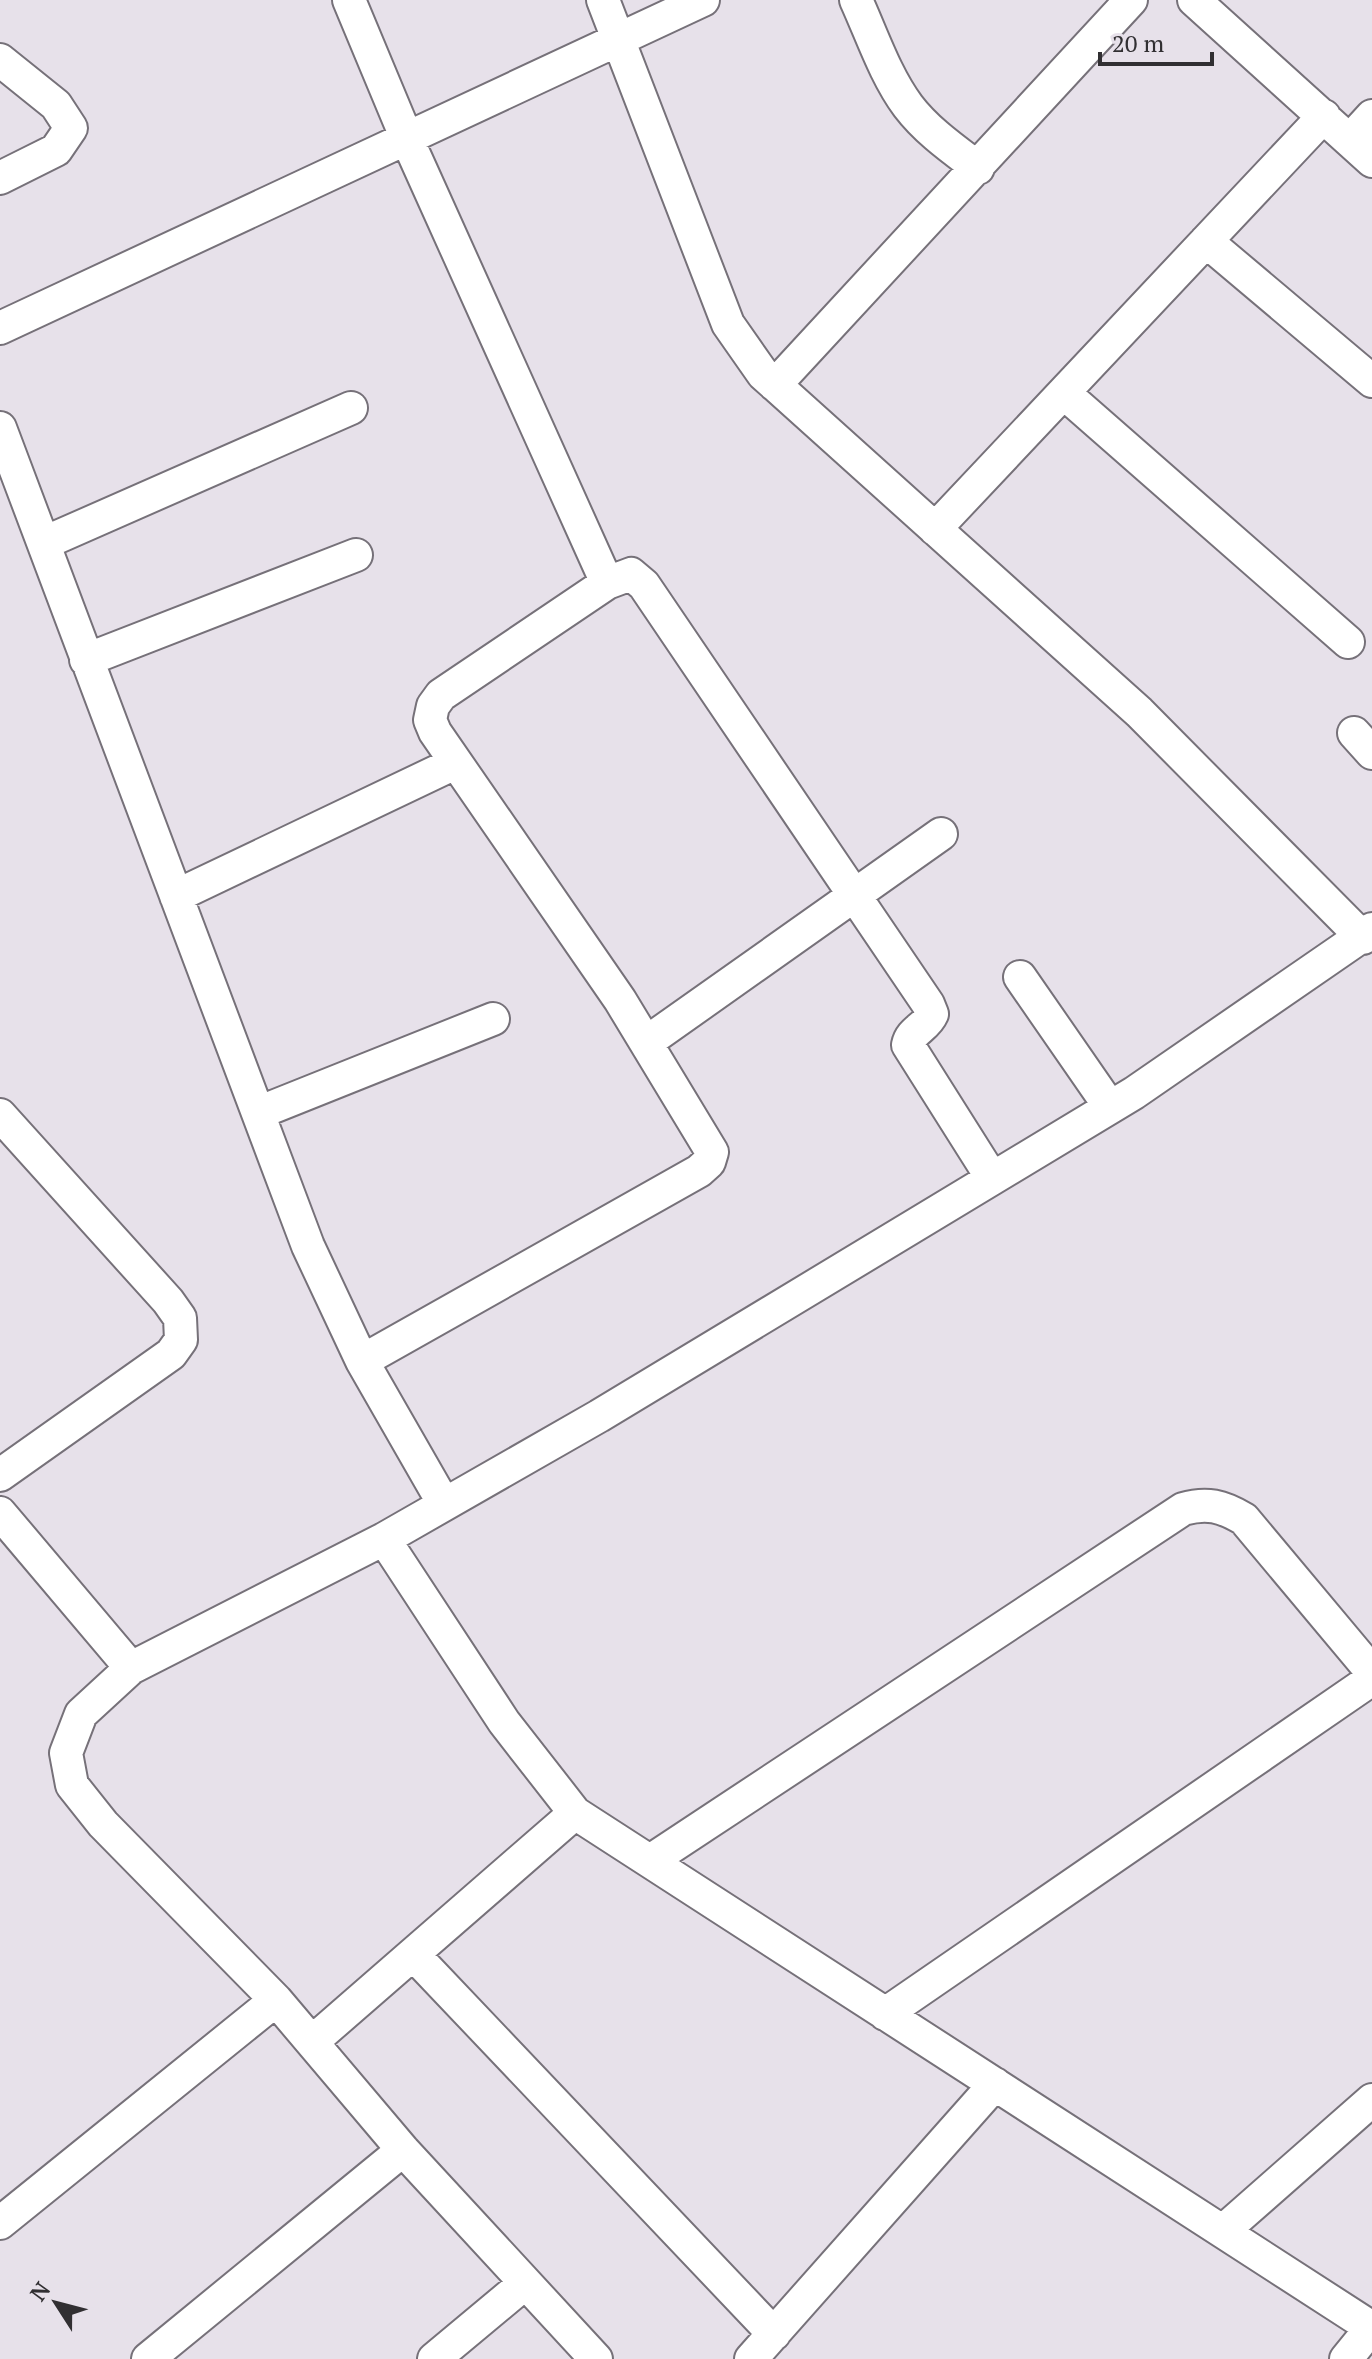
<svg xmlns="http://www.w3.org/2000/svg" width="1372" height="2359" font-family="'PT Serif',serif">
  <style>
    .lines { fill: none; stroke-linecap: round; stroke-linejoin: round }
    .minor-casing { stroke: #767179; stroke-width: 36 }
    .minor { stroke: #fff; stroke-width: 32 }
  </style>
  <rect width="100%" height="100%" fill="#e7e1ea"/>
  <g class="lines">
    <g class="minor-casing">
      <path id="minor" d="M349,0L407,139L607,583L441,695L433,706L430,720L435,732L620,1000L712,1152L709,1162L699,1171L362,1361
        M603,0L728,324L763,374L1139,712L1363,938
        M856,0C872,35 885,75 908,106C927,131 953,149 978,168
        M1194,0L1372,161
        M0,60L56,105L71,128L56,150L0,178
        M1350,140L1372,116
        M1206,241L1372,381
        M0,328L703,0
        M775,385L1131,0
        M1064,393L1348,642
        M0,428L308,1246L362,1361L444,1504
        M935,529L1324,116
        M44,543L351,408
        M607,583L631,574L644,585L928,1004L932,1014C926,1028 911,1030 908,1045L992,1178
        M86,660L356,555
        M1354,733L1372,753
        M176,896L455,763
        M1020,977L1110,1107
        M647,1042L941,834
        M258,1113L493,1019
        M0,1115L168,1301L180,1318L181,1340L171,1354L0,1475
        M0,1513L131,1668
        M384,1539L504,1722L575,1813L1372,2328
        M650,1861L1183,1509C1207,1502 1222,1506 1244,1519L1372,1672
        M414,1955L774,2334
        M885,2014L1372,1679
        M313,2041L575,1813
        M0,2223L276,2000
        M1223,2231L1372,2100
        M148,2359L403,2150
        M434,2359L524,2284
        M596,2359L403,2150L276,2000L103,1824L72,1785L66,1753L81,1714L131,1668L384,1539L599,1416L1134,1093L1372,929
        M751,2359L995,2084
        M1346,2359L1372,2327"/>
    </g>
    <use href="#minor" class="minor"/>
  </g>
  <g transform="translate(56 2303) rotate(306)" stroke="#e7e1ea" stroke-width="6" paint-order="stroke">
  <path d="M0-6L14 30L0 20L-14 30Z" fill="#312f32"/>
  <text y="-12" font-size="22" font-weight="bold" text-anchor="middle" fill="#312f32">N</text>
  </g>
  <path d="M1100 52v12h112v-12" fill="none" stroke="#312f32" stroke-width="4"/>
  <text x="1112" y="52" font-size="24" fill="#312f32" stroke="#e7e1ea" stroke-width="6" paint-order="stroke">20 m</text>
</svg>
